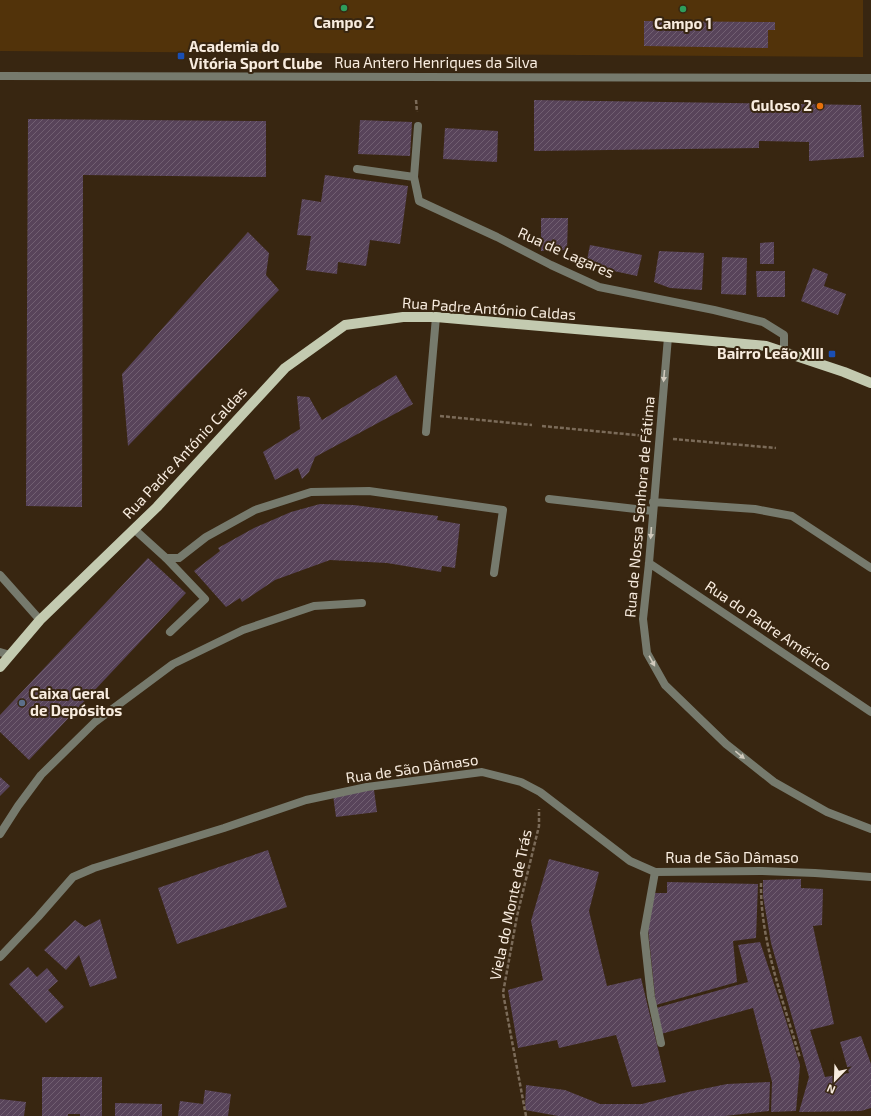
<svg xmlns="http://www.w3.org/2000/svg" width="871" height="1116" font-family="'Exo 2',sans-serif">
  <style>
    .grass { fill: #52330a }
    .building { fill: url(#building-hatch) }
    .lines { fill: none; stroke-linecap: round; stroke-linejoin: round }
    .path { stroke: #7b6b59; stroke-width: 2.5; stroke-dasharray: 4 2; stroke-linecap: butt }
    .lane { stroke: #767a6d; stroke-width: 8 }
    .street { stroke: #767a6d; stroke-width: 8 }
    .primary { stroke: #c3cab0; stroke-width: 10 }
    .oneway { fill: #d1cabd }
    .leisure-dot { fill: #2e9e5b; stroke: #382611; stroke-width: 1.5 }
    .transit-dot { fill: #1a4fb4; stroke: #382611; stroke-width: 1.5 }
    .food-dot { fill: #e8710a; stroke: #382611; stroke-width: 1.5 }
    .service-dot { fill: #5c6f8a; stroke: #382611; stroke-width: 1.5 }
    .labels { text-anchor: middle; stroke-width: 4; stroke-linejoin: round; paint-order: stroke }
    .poi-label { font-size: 15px; font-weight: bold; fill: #f8ecdf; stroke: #382611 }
    .street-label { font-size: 15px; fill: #f8ecdf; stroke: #382611 }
  </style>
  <defs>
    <pattern id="building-hatch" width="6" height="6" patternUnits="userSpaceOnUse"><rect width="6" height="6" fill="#58445a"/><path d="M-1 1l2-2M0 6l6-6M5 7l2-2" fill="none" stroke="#715f71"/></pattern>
  </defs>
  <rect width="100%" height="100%" fill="#382611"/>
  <path class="grass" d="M0,0H863V57L0,51Z"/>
  <path class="building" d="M644,21L775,22V30H768V48L644,46Z
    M534,100L861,105L864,157L809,161V142L759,141V148L534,151Z
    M28,119L266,121V177L83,175L82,507L26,506Z
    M360,120L412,122L410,156L358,154Z
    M445,128L498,131L497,162L443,159Z
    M325,175L408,186L400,244L370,240L366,266L338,262L337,274L306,270L311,236L297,235L302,199L321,202Z
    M541,218H568L567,250L541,251Z
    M248,232L269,253L266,275L279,290L128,446L122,374Z
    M774,242V264H760V243Z
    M590,245L642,255L637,276L586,265Z
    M659,251L704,253L702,290L670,288L654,282Z
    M722,257L747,258L746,295L721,294Z
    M813,268L828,274L824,286L846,294L838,315L801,301Z
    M756,271H785V297H757Z
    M396,375L413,404L315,457L309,472L302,479L298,468L275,480L263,452L300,429L297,396L309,397L322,420Z
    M320,504L354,505L438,516L437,520L460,524L455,568L442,566L441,572L387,563L330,560L275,580L242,602L240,598L226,607L194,571L220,551L218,548L254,528L291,512Z
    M148,558L186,593L29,760L0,732V715Z
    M0,777L10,786L0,796Z
    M374,790L377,812L336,817L333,795Z
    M268,850L287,907L177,944L158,888Z
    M549,859L599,872L589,911L607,986L641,978L666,1082L632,1087L616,1035L559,1048L557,1040L518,1048L508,990L543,980L531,921Z
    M801,879V888L823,889L822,925L813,926L834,1024L810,1030L825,1077L849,1073L840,1042L861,1036L871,1064V1108L861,1111L799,1112L809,1077L771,943L763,896V880Z
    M667,882L758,884L756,938L733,941L737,982L656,1005L648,929L653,893H667Z
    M100,919L117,978L90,987L79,955L66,970L44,950L75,920L85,927Z
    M760,942L781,1005L800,1065L796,1111L771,1112L772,1082L753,1008L661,1034L656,1008L748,982L738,945Z
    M28,967L37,977L47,968L58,981L48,990L64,1007L46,1023L9,984Z
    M42,1077H102V1116H80V1114H68V1116H42Z
    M770,1082L769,1111L725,1116H558L525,1110L526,1085L565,1090L600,1104H642L688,1092L727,1084Z
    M205,1090L231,1094L228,1116H178L180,1101L203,1104Z
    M0,1099L26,1102L24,1116H0Z
    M115,1103L162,1104V1116H115Z"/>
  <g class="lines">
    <path class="path" d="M416,100L417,112
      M440,416L532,425
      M542,426L646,436
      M673,439L776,448
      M761,883C760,941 784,1003 800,1058
      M526,1116L503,993L517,916L539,826V809"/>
    <path class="lane" d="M426,432L436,317
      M549,499L653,511
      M166,558L205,599L170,632
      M0,834L18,806L41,775L95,722L173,664L243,630L314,606L362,603
      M655,872L644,933L651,997L661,1043"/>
    <path class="street" d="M0,76L871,78
      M357,169L414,177L419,201L497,237L551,265L599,287L714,310L763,322L784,335V352
      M414,177L418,126
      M668,337L649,563L643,619L647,653L665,685L726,744L774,782L827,812L871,829
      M653,502L755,509L792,516L871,568
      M134,529L166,558H179L206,537L255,510L311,492L369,491L503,510L494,573
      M649,563L871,712
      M0,575L40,620
      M0,652L10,655
      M0,957L38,917L73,877L94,868L224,828L306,800L367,787L482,772L521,782L540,792L630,861L655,872L761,871L815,873L871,877"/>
    <path class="primary" d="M0,667L40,620L157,507L285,368L345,325L403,317H436L668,337L766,346L844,372L871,383"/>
  </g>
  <defs><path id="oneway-solid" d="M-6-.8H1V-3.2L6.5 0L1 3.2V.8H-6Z"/></defs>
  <g class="oneway">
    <use href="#oneway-solid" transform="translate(664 376) rotate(95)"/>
    <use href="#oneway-solid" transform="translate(651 533) rotate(94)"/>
    <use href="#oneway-solid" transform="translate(652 661) rotate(61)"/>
    <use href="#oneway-solid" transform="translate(740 755) rotate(39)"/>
  </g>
  <g class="leisure-dot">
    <circle cx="344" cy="8" r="4"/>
    <circle cx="683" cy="9" r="4"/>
  </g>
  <g class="transit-dot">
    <rect x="177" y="52" width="8" height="8" rx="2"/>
    <rect x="828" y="350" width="8" height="8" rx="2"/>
  </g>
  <circle class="food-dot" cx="820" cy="106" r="4"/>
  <circle class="service-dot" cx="22" cy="703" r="4"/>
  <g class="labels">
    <g class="poi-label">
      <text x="344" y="28">Campo 2</text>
      <text x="683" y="29">Campo 1</text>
      <text x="189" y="52" text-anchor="start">Academia do<tspan x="189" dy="17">Vitória Sport Clube</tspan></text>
      <text x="812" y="111" text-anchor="end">Guloso 2</text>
      <text x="824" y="359" text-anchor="end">Bairro Leão XIII</text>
      <text x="30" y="699" text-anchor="start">Caixa Geral<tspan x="30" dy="17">de Depósitos</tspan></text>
    </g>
    <g class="street-label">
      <text x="436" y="68">Rua Antero Henriques da Silva</text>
      <text transform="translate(566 253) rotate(24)" y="5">Rua de Lagares</text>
      <text transform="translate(489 309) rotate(4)" y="5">Rua Padre António Caldas</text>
      <text transform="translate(185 453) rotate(-47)" y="5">Rua Padre António Caldas</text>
      <text transform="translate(640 507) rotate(-85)" y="5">Rua de Nossa Senhora de Fátima</text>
      <text transform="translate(768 626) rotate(34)" y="5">Rua do Padre Américo</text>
      <text transform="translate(412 769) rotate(-8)" y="5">Rua de São Dâmaso</text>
      <text x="732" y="863">Rua de São Dâmaso</text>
      <text transform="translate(511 905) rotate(-78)" y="5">Viela do Monte de Trás</text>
    </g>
  </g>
  <g transform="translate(835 1080) rotate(203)" stroke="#382611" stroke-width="3" paint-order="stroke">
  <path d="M0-3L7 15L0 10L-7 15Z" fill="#f8ecdf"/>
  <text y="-6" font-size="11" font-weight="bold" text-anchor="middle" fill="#f8ecdf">N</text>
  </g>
</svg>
